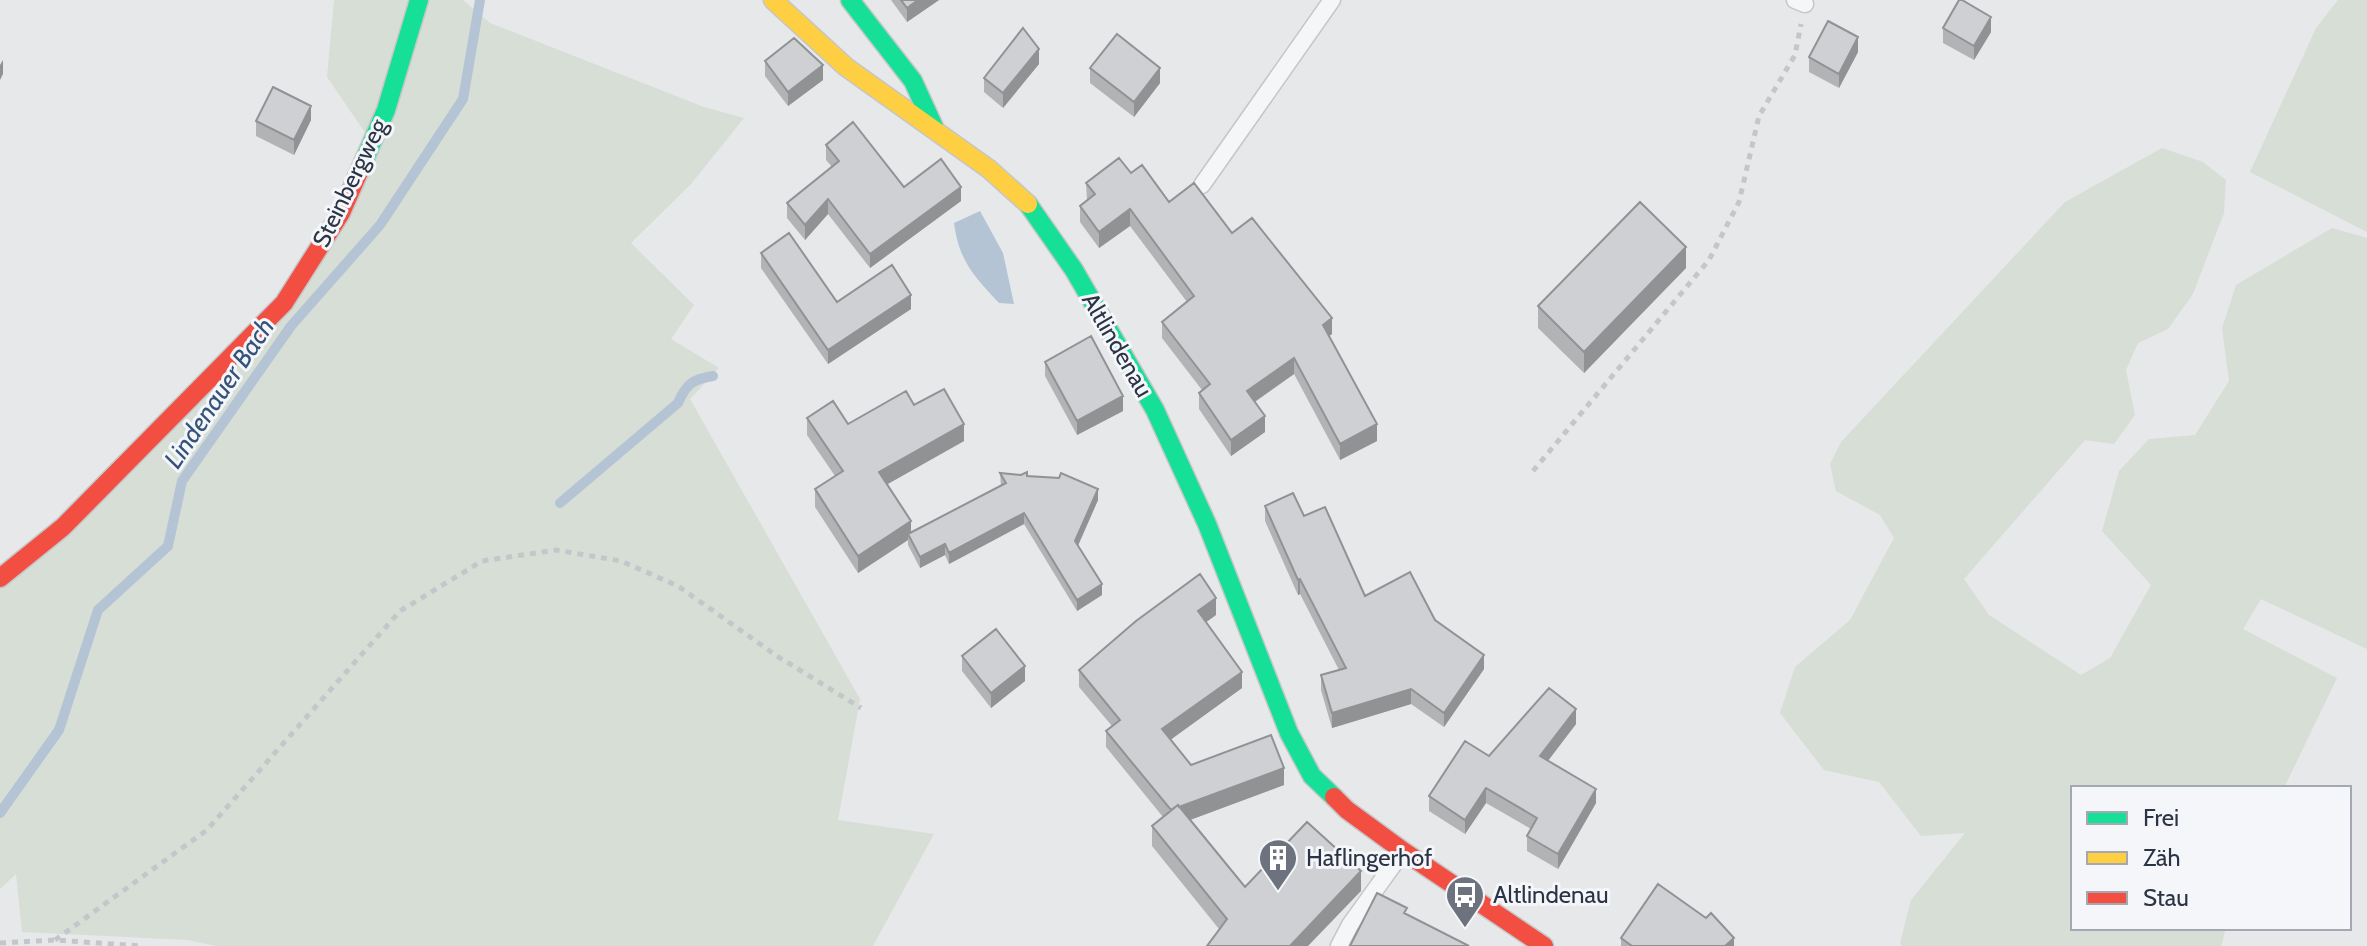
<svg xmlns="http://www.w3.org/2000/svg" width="2367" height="946" font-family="Cabin,sans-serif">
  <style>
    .green { fill: #d6ded6 }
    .water { fill: #b4c4d5 }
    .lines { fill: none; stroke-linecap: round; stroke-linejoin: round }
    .stream { stroke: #b4c4d5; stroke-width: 10 }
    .lane-casing { stroke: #c4c6c8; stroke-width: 19 }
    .fast-casing { stroke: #c4c6c8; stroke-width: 21 }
    .slow-casing { stroke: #c4c6c8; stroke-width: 21 }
    .jam-casing { stroke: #c4c6c8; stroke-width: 21 }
    .path { stroke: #c5c6ca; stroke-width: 5; stroke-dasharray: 6 6; stroke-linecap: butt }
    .lane { stroke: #f5f6f7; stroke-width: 16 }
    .fast { stroke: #16e098; stroke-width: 18 }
    .slow { stroke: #ffcf43; stroke-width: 18 }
    .jam { stroke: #f24e42; stroke-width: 18 }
    .wall { fill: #b1b3b5 }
    .shaded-wall { fill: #909294 }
    .building { fill: #ced0d3; stroke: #909294; stroke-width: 2 }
    .labels { text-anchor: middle; stroke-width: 6; stroke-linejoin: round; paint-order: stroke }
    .street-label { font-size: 24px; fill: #2b3445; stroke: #f4f6f9 }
    .poi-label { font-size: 24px; fill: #2b3445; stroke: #f4f6f9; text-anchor: start }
    .water-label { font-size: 26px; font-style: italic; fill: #34527a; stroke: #f4f6f9 }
  </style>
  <rect width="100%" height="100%" fill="#e6e8ea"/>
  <path class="green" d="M334,0H463L490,23L704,107L744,118L691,184L631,243L694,305L671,339L719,368L690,399L860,699L838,820L934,834L873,946H216L188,940L22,932L16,874L0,889V584L288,306L375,147L327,77Z
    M2338,0H2367V232L2250,172L2316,28Z
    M2162,148L2203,162L2226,180L2224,213L2193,294L2168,329L2138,343L2126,370L2135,415L2114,444L2085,440L1964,579L1989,615L2081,675L2110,658L2151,585L2102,531L2119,471L2149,439L2195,435L2229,381L2222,328L2236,285L2332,228L2367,238V649L2261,599L2243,629L2337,678L2284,788H2073V928H2226L2221,946H1902L1900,943L1911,900L1965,833L1921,836L1879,782L1824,770L1780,713L1795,667L1850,620L1894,538L1880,515L1836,491L1830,464L1841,442L2065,202Z"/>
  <path class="water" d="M980,211L1003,253L1014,304L999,303C974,276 959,261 954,223Z"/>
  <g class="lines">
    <path class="stream" d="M560,503L678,403C686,384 693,379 713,376
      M0,813L59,730L98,610L168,546L182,481L291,326L380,225L463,99L480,0"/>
    <g class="lane-casing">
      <path id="lane" d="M1795,0L1805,4
        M1202,185L1332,0
        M1339,946L1350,925L1403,851"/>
    </g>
    <g class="fast-casing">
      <path id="fast" d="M850,0L913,81L934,127
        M363,163L386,110L419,0
        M1028,204L1074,270L1155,410L1207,524L1289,733L1312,776L1334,797"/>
    </g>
    <g class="slow-casing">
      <path id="slow" d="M773,0L846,67L989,169L1028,204"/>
    </g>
    <g class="jam-casing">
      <path id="jam" d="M0,578L63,527L284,303L341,213L363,163
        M1334,797L1347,810L1403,851L1544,946"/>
    </g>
    <path class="path" d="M1533,471L1709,260L1739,202L1759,116L1795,55L1801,24
      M55,940L207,830L400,611L482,561L556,550L621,561L678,586L777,656L861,708
      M0,943L55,940L141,946"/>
    <use href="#lane" class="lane"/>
    <use href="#fast" class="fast"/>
    <use href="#slow" class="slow"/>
    <use href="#jam" class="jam"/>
  </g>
  <path class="wall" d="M891,0H939L907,22Z
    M1943,28L1991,32L1974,60L1943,43Z
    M1858,52L1839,88L1809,72V57Z
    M765,61L823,80L788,106L765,76Z
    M1039,64L1003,108L984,92V78Z
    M1090,68L1160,83L1134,117L1090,83Z
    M311,120L294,155L256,136V121Z
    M826,145L904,187L961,201L870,268L828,214L805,240L787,218V203L832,167L826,160Z
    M1131,173L1169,202L1232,233L1332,334L1329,336L1377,441L1340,460L1294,374L1255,402L1265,432L1231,456L1199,409V393L1202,390L1162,338V322L1187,302L1130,226L1099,248L1080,222V206L1087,200L1086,183Z
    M761,253L837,302L911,309L828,364L761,268Z
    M1686,268L1584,373L1538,328V306Z
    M1045,362L1123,411L1077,435L1045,376Z
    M914,405L964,441L887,484L911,533L1001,486L1000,473L1027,476L1098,500L1078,546L1102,595L1077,611L1024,524L949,564L945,555L920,568L908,545V540L858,573L815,507V489L835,476L807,435V418L848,424Z
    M1265,506L1304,516L1365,596L1435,620L1484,669L1444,727L1411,704L1332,728L1321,690V675L1339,670L1300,594L1298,595L1265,521Z
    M1216,615L1206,622L1242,688L1171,739L1191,765L1284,785L1190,820L1245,887L1361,891L1219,929L1152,846V826L1163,817L1106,747V731L1112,726L1079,687V670Z
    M962,656L1025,681L991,708L962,671Z
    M1576,724L1548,761L1596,803L1558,869L1527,851V836L1531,829L1486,803L1465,834L1429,811V796L1489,756Z
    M1621,938L1734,946H1621Z"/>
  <path class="shaded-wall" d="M918,0H939L907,22V8Z
    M1991,17V32L1974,60V46Z
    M1858,37V52L1839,88V74Z
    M1039,49V64L1003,108V93Z
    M3,60V74L0,80V65Z
    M823,65V80L788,106V92Z
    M1160,68V83L1134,117V102Z
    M311,106V120L294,155V140Z
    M961,187V201L870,268V254Z
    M828,199V214L805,240V225Z
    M1130,209V226L1099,248V232Z
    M1686,247V268L1584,373V352Z
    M911,295V309L828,364V350Z
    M1332,318V334L1323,341V325Z
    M1294,358V374L1247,407V391Z
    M1123,396V411L1077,435V421Z
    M1265,416V432L1231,456V440Z
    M964,424V441L879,489V472Z
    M1377,424V441L1340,460V444Z
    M1098,489V500L1075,552V541Z
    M1024,513V524L949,564V553Z
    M911,521V538L908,534V540L858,573V556Z
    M945,544V555L920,568V557Z
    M1300,579V594L1298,595V580Z
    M1102,584V595L1077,611V600Z
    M1216,598V615L1198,628V611Z
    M1484,655V669L1444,727V713Z
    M1025,666V681L991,708V693Z
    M1242,672V688L1162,746V729Z
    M1411,689V704L1332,728V713Z
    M1576,709V724L1540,771V756Z
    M1284,768V785L1171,827V810Z
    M1486,788V803L1465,834V820Z
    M1596,789V803L1558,869V854Z
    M1361,871V891L1308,946H1290Z
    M1734,938V946H1725Z"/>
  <path class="building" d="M901,0H918L907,8Z
    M1959,0H1962L1991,17L1974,46L1943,28Z
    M1828,21L1858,37L1839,74L1809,57Z
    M1023,28L1039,49L1003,93L984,78Z
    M1117,34L1160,68L1134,102L1090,68Z
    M794,38L823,65L788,92L765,61Z
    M273,87L311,106L294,140L256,121Z
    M853,122L904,187L941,159L961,187L870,254L828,199L805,225L787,203L839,161L826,145Z
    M1119,158L1131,173L1142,165L1169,202L1194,183L1232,233L1252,218L1332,318L1323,325L1377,424L1340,444L1294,358L1247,391L1265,416L1231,440L1199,393L1210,384L1162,322L1194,296L1130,209L1099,232L1080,206L1095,194L1086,183Z
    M1640,202L1686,247L1584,352L1538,306Z
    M789,233L837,302L892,265L911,295L828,350L761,253Z
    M1091,336L1123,396L1077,421L1045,362Z
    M944,389L964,424L879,472L911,521L858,556L815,489L843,471L807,418L833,401L848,424L906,391L914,405Z
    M1027,472V476L1059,478L1061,473L1098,489L1075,541L1102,584L1077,600L1024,513L949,553L945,544L920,557L908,534L1006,483L1000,473L1021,475Z
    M1293,493L1304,516L1325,507L1365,596L1410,572L1435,620L1484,655L1444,713L1411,689L1332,713L1321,675L1346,668L1300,579L1298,580L1265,506Z
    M1200,574L1216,598L1198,611L1242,672L1162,729L1191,765L1271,735L1284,768L1179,807L1178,805L1171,810L1106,731L1120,720L1079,670L1136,621Z
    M996,629L1025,666L991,693L962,656Z
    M1549,688L1576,709L1540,756L1596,789L1558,854L1527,836L1537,818L1486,788L1465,820L1429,796L1465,741L1489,756Z
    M1178,805L1245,887L1307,822L1361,871L1290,946H1207L1227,919L1152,826Z
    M1658,884L1706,918L1711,913L1734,938L1725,946H1632L1621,938Z
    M1377,893L1407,908L1404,913L1469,946H1350Z"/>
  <defs>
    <g id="building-pin" transform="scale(2)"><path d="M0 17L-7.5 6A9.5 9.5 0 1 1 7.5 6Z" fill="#6c737f" stroke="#f4f6f9"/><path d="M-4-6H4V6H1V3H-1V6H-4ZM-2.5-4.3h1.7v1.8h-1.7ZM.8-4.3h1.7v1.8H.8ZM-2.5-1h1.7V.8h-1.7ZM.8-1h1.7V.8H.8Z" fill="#fff"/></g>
    <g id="bus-pin" transform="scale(2)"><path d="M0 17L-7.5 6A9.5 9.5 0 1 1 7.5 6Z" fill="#6c737f" stroke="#f4f6f9"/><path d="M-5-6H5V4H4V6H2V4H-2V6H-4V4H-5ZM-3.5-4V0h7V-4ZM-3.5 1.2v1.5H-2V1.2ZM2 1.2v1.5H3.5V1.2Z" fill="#fff"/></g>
  </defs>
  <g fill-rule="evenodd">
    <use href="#building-pin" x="1278" y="858"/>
    <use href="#bus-pin" x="1465" y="895"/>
  </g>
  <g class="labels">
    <g class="street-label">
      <text transform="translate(350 183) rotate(-64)" y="8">Steinbergweg</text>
      <text transform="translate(1117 345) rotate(60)" y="8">Altlindenau</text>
    </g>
    <g class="poi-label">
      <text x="1306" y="866">Haflingerhof</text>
      <text x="1493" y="903">Altlindenau</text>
    </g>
    <g class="water-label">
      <text transform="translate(219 393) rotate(-56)" y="9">Lindenauer Bach</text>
    </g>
  </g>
  <rect x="2071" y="786" width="280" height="144" fill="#f4f6f9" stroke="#a4a8b1" stroke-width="2"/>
  <rect x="2087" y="812" width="40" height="12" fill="#16e098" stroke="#a4a8b1" stroke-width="2"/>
  <text x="2143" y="826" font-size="24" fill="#2b3445">Frei</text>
  <rect x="2087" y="852" width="40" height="12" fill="#ffcf43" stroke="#a4a8b1" stroke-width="2"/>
  <text x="2143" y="866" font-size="24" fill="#2b3445">Zäh</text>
  <rect x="2087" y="892" width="40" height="12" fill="#f24e42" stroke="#a4a8b1" stroke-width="2"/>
  <text x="2143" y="906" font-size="24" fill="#2b3445">Stau</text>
</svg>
